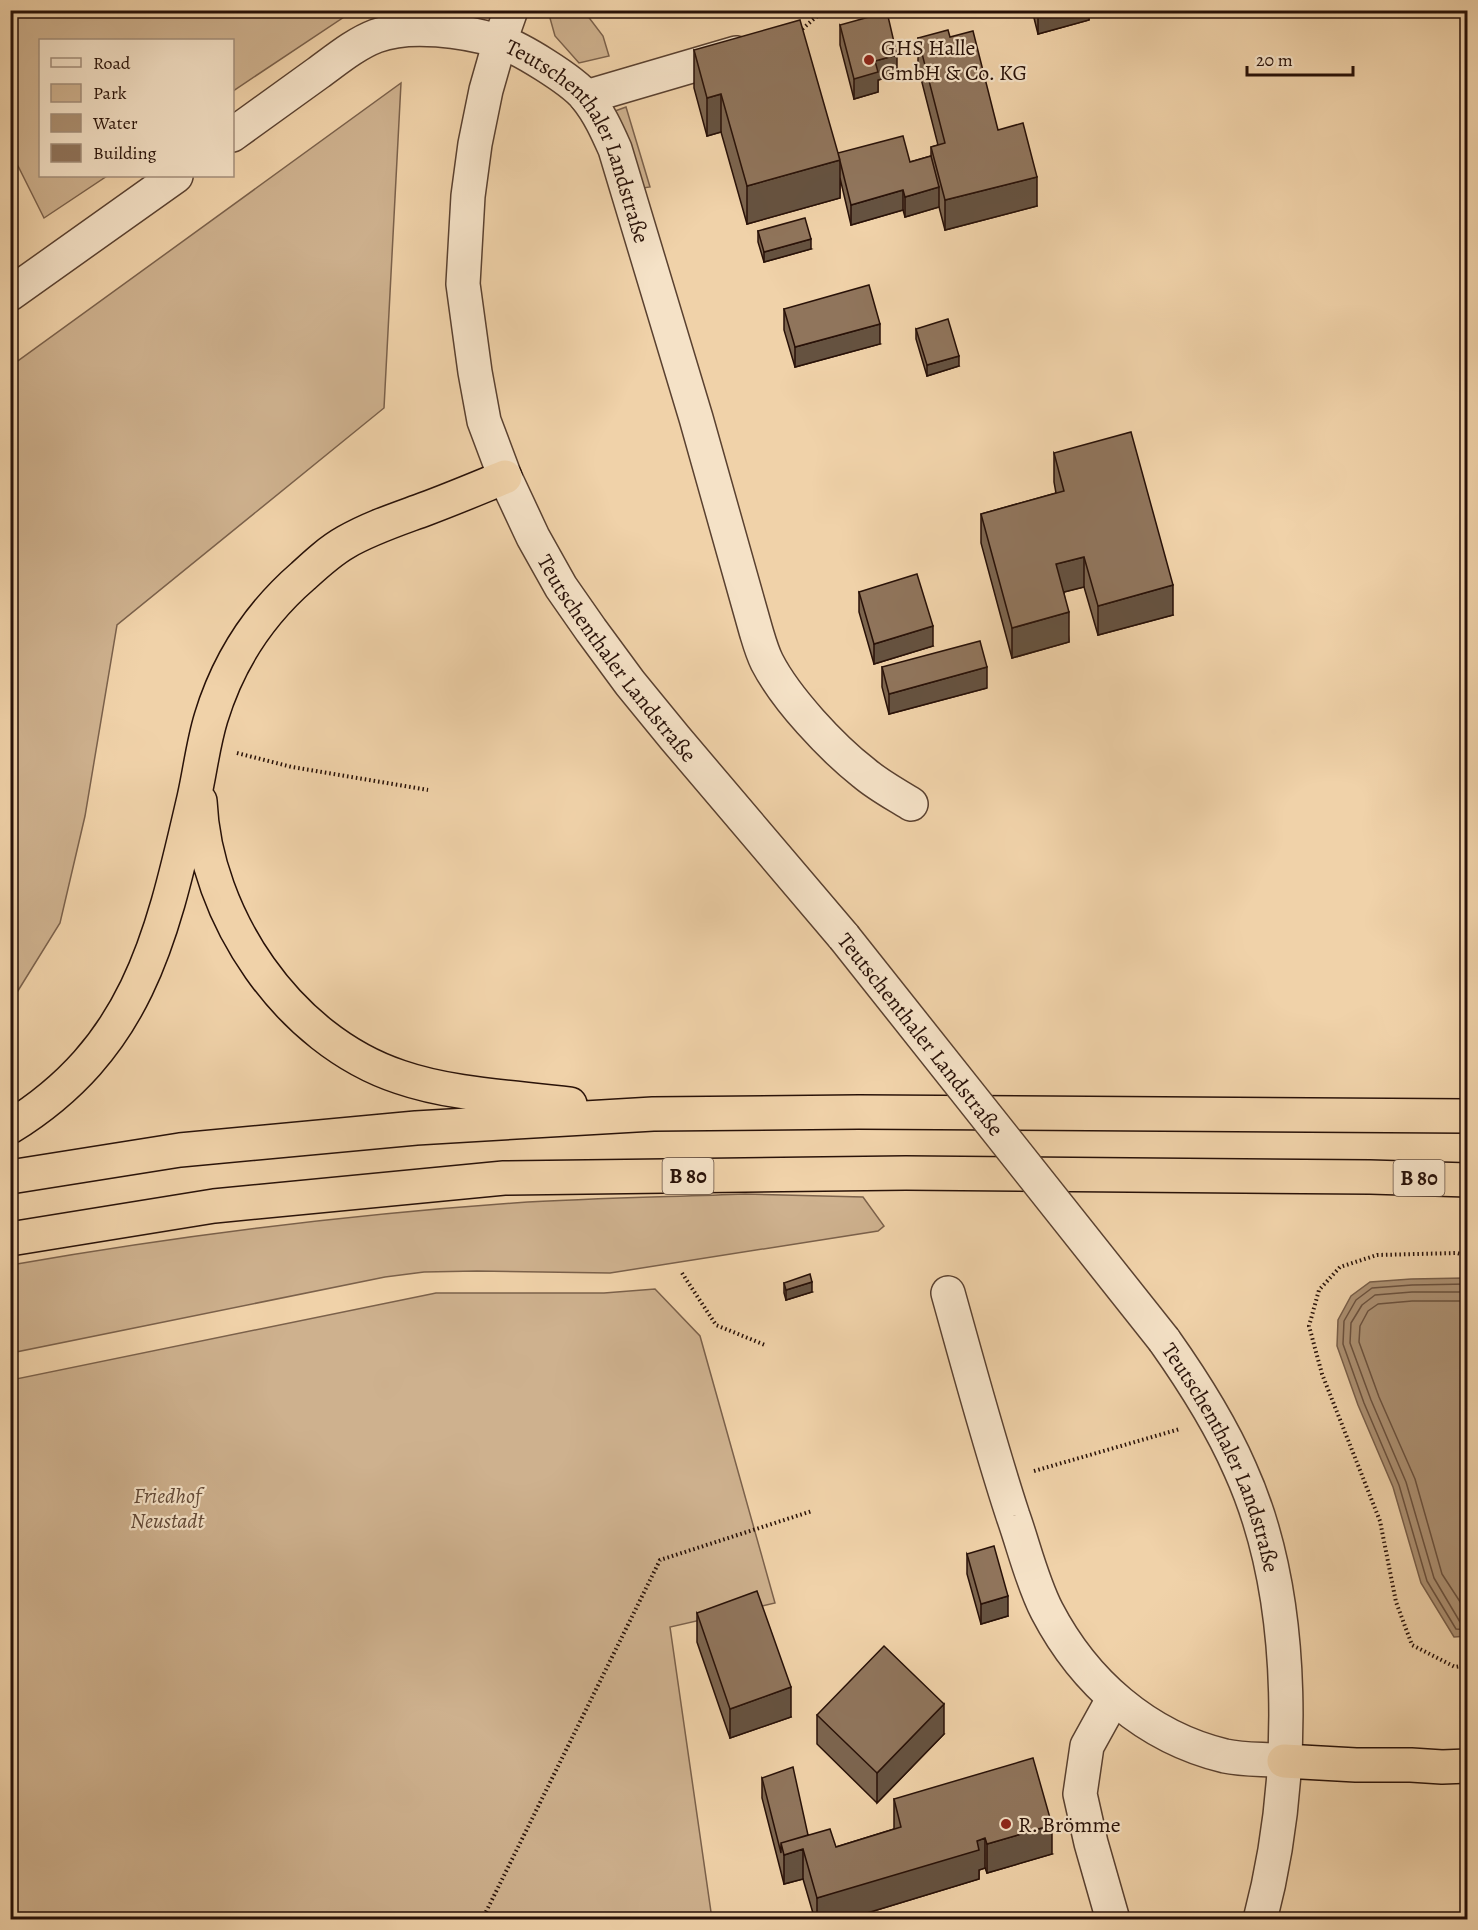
<svg xmlns="http://www.w3.org/2000/svg" width="1478" height="1930" font-family="Alegreya,serif">
  <style>
    .green { fill: #ceb18e; stroke: #7b614b; stroke-width: 1.5 }
    .water { fill: #ac9072; stroke: #775d48; stroke-width: 1.5 }
    .lines { fill: none; stroke-linecap: round; stroke-linejoin: round }
    .shore { stroke: #6a503d; stroke-width: 1.5 }
    .minor-casing { stroke: #5a4130; stroke-width: 36 }
    .highway-casing { stroke: #281108; stroke-width: 36 }
    .path { stroke: #281108; stroke-width: 4; stroke-dasharray: 1.5 3; stroke-linecap: butt }
    .minor { stroke: #f5e2c7; stroke-width: 33 }
    .highway { stroke: #f0d2a9; stroke-width: 33 }
    .minor-bridge-casing { stroke: #5a4130; stroke-width: 36; stroke-linecap: butt }
    .minor-bridge { stroke: #f5e2c7; stroke-width: 33 }
    .wall { fill: #7c654f; stroke: #281108; stroke-width: 1.5 }
    .shaded-wall { fill: #655240; stroke: #281108; stroke-width: 1.5 }
    .building { fill: #90755c; stroke: #281108; stroke-width: 1.5 }
    .poi-dot { fill: #8f2418; stroke: #f5e2c7; stroke-width: 2 }
    .labels { text-anchor: middle; stroke-width: 4.5; stroke-linejoin: round; paint-order: stroke }
    .shield { fill: #f5e2c7; stroke: #665041; stroke-width: 1.5 }
    .shield-label { font-size: 21px; font-weight: bold; fill: #281108 }
    .poi-label { font-size: 22px; fill: #281108; stroke: #f5e2c7; text-anchor: start }
    .street-label { font-size: 22px; fill: #281108; stroke: #f5e2c7 }
    .park-label { font-size: 22px; font-style: italic; fill: #624937; stroke: #f5e2c7 }
  </style>
  <rect width="100%" height="100%" fill="#f0d2a9"/>
  <filter id="stains"><feTurbulence type="fractalNoise" baseFrequency=".00333" numOctaves="4"/><feColorMatrix values="0 0 0 0 .2 0 0 0 0 .09 0 0 0 0 .02 0 0 0 .5 -.17"/></filter>
  <radialGradient id="worn" r=".72"><stop offset=".6" stop-color="#630" stop-opacity="0"/><stop offset="1" stop-color="#630" stop-opacity=".3"/></radialGradient>
  <path class="green" d="M10,11L11,10L353,11L233,91L232,40H40V176H107L44,218L18,166L11,160Z
    M548,11H584L603,36L609,56L579,63L555,36Z
    M401,83L384,408L117,625L85,816L60,923L11,1002V366Z
    M626,107L650,187L643,188L631,144L615,111Z
    M745,1194L863,1197L884,1226L878,1231L610,1273L477,1271L424,1272L385,1277L11,1353V1265C177,1236 345,1215 514,1203C591,1198 668,1197 745,1194Z
    M655,1289L700,1336L775,1603L670,1627L712,1919L11,1920V1380L436,1293H604Z"/>
  <path class="water" d="M1465,1278L1468,1279V1636L1454,1637L1421,1583L1393,1487L1358,1405L1337,1346L1338,1320L1351,1296L1370,1282L1411,1279Z"/>
  <g class="lines">
    <path class="shore" d="M1468,1284L1412,1285L1372,1288L1356,1300L1344,1321L1343,1344L1364,1403L1399,1485L1427,1581L1456,1629L1468,1630
      M1468,1292H1412L1375,1295L1362,1305L1351,1323L1350,1343L1371,1400L1406,1482L1434,1578L1460,1622L1468,1623
      M1468,1301H1412L1378,1304L1368,1311L1360,1326L1359,1342L1379,1397L1415,1479L1442,1574L1468,1614"/>
    <g class="minor-casing">
      <g id="minor">
        <path id="s1" d="M511,10L500,41L486,90L475,144L468,196L463,284L475,372L484,421L505,477L533,537L561,587L591,630L630,683L675,738L844,937"/>
        <path d="M586,97L736,53"/>
        <path id="s2" d="M232,135C261,114 290,93 318,73C336,60 355,44 376,36C410,23 464,31 498,41C519,47 572,80 586,97C599,113 607,131 615,149L696,418L756,631C759,641 762,652 767,662C786,699 831,747 864,773C878,785 895,794 911,804"/>
        <path d="M10,294L176,176"/>
        <path d="M948,1293C969,1368 989,1443 1013,1516C1024,1547 1032,1582 1047,1611C1084,1682 1146,1737 1225,1756C1244,1760 1265,1759 1284,1761"/>
        <path id="s3" d="M1164,1340C1193,1381 1220,1423 1240,1469C1299,1599 1296,1783 1260,1920"/>
        <path d="M1113,1920L1091,1843L1080,1794L1087,1746L1113,1699"/>
      </g>
    </g>
    <g class="highway-casing">
      <path id="highway" d="M200,801C205,916 288,1040 400,1077C452,1095 515,1097 570,1104
        M10,1127C139,1047 162,936 194,798C200,772 203,744 211,718C228,662 258,615 303,576C316,564 330,551 346,542C370,528 398,519 425,509C452,499 478,488 505,477
        M10,1177L180,1150L416,1128L653,1114L859,1112L1468,1116
        M10,1239L214,1206L504,1178L906,1173L1370,1177L1468,1180
        M1284,1761L1356,1765H1411L1442,1767L1468,1766"/>
    </g>
    <path class="path" d="M799,32L824,10
      M237,753L292,767L428,790
      M1468,1256L1457,1253L1377,1255L1340,1267L1319,1290L1309,1326L1322,1374L1380,1521L1396,1602L1412,1645L1455,1667L1468,1665
      M682,1273L716,1325L765,1345
      M1034,1471L1180,1429
      M482,1920L660,1560L812,1511"/>
    <use href="#minor" class="minor"/>
    <use href="#highway" class="highway"/>
    <g class="minor-bridge-casing">
      <g id="minor-bridge">
        <path id="s4" d="M844,937L1164,1340"/>
      </g>
    </g>
    <use href="#minor-bridge" class="minor-bridge"/>
  </g>
  <path class="wall" d="M1032,10H1089V20L1038,34Z
    M840,25L897,75L878,80V92L854,99L840,45Z
    M950,37L1037,206L945,230L939,207L905,217L903,210L851,225L840,178V198L747,224L721,132L707,136L694,88V50L838,156L910,162L931,156V147L938,145L918,67V38Z
    M758,231L811,249L764,262L758,242Z
    M784,309L880,344L795,367L784,330Z
    M916,329L959,366L927,376L916,339Z
    M1054,453L1173,615L1098,635L1084,587L1064,592L1069,642L1012,658L981,543V514L1056,493L1054,482Z
    M859,592L933,646L874,664L859,612Z
    M882,667L987,688L889,714L882,687Z
    M784,1283L812,1292L786,1300L784,1293Z
    M967,1554L1008,1616L981,1624L967,1574Z
    M697,1613L791,1717L730,1738L697,1642Z
    M817,1715L944,1734L877,1803L817,1744Z
    M762,1778L808,1835L836,1847L894,1829V1799L1052,1854L987,1873L985,1868L979,1870V1879L844,1920H815L803,1879L784,1884L762,1798Z"/>
  <path class="shaded-wall" d="M1049,10H1089V20L1038,34V14Z
    M897,55V75L878,80V92L854,99V79L875,61Z
    M721,94V132L707,136V98Z
    M840,160V198L747,224V186Z
    M1037,177V206L945,230V200Z
    M939,187V207L905,217V197Z
    M903,190V210L851,225V205Z
    M811,239V249L764,262V252Z
    M880,324V344L795,367V347Z
    M959,356V366L927,376V365Z
    M1084,557V587L1056,594V564Z
    M1173,585V615L1098,635V606Z
    M1069,612V642L1012,658V628Z
    M933,626V646L874,664V644Z
    M987,667V688L889,714V694Z
    M812,1282V1292L786,1300V1290Z
    M1008,1596V1616L981,1624V1604Z
    M791,1687V1717L730,1738V1709Z
    M944,1704V1734L877,1803V1773Z
    M1052,1825V1854L987,1873V1844Z
    M985,1838V1868L979,1870V1879L844,1920H817V1898Z
    M803,1849V1879L784,1884V1855Z"/>
  <path class="building" d="M1037,10H1049L1038,14Z
    M887,12L897,55L875,61L878,72L854,79L840,25Z
    M800,20L840,160L747,186L721,94L707,98L694,50Z
    M948,30L950,37L973,31L998,130L1023,123L1037,177L945,200L931,147L945,143L918,38Z
    M903,136L910,162L931,156L939,187L905,197L903,190L851,205L838,153Z
    M805,218L811,239L764,252L758,231Z
    M869,285L880,324L795,347L784,309Z
    M948,319L959,356L927,365L916,329Z
    M1131,432L1173,585L1098,606L1084,557L1056,564L1069,612L1012,628L981,514L1064,491L1054,453Z
    M917,574L933,626L874,644L859,592Z
    M980,641L987,667L889,694L882,667Z
    M810,1274L812,1282L786,1290L784,1283Z
    M994,1546L1008,1596L981,1604L967,1554Z
    M757,1591L791,1687L730,1709L697,1613Z
    M884,1646L944,1704L877,1773L817,1715Z
    M1033,1758L1052,1825L987,1844L985,1838L977,1841L979,1850L817,1898L803,1849L784,1855L781,1843L830,1829L836,1847L901,1827L894,1799Z
    M793,1767L808,1835L781,1843V1853L762,1778Z"/>
  <g class="poi-dot">
    <circle cx="869" cy="60" r="6"/>
    <circle cx="1006" cy="1824" r="6"/>
  </g>
  <g class="labels">
    <g class="shield">
      <rect x="662.5" y="1158" width="51" height="36" rx="4.5"/>
      <rect x="1393.5" y="1160" width="51" height="36" rx="4.5"/>
    </g>
    <g class="shield-label">
      <text x="688" y="1183">B 80</text>
      <text x="1419" y="1185">B 80</text>
    </g>
    <g class="poi-label">
      <text x="881" y="55">GHS Halle<tspan x="881" dy="25">GmbH &amp; Co. KG</tspan></text>
      <text x="1018" y="1832">R. Brömme</text>
    </g>
    <g class="street-label">
      <text dy="8" stroke="none"><textPath href="#s2" startOffset="435">Teutschenthaler Landstraße</textPath></text>
      <text dy="8" stroke="none"><textPath href="#s1" startOffset="692">Teutschenthaler Landstraße</textPath></text>
      <text dy="8" stroke="none"><textPath href="#s4" startOffset="124">Teutschenthaler Landstraße</textPath></text>
      <text dy="8" stroke="none"><textPath href="#s3" startOffset="132">Teutschenthaler Landstraße</textPath></text>
    </g>
    <g class="park-label">
      <text x="167" y="1503">Friedhof<tspan x="167" dy="25">Neustadt</tspan></text>
    </g>
  </g>
  <rect width="1478" height="1930" fill="none" stroke="#f0d2a9" stroke-width="36"/>
  <rect x="12" y="12" width="1454" height="1906" fill="none" stroke="#281108" stroke-width="3"/>
  <rect x="18" y="18" width="1442" height="1894" fill="none" stroke="#281108" stroke-width="1.5"/>
  <rect x="39" y="39" width="195" height="138" fill="#f5e2c7" stroke="#a38e7b" stroke-width="1.5"/>
  <rect x="51" y="58" width="30" height="9" fill="#f5e2c7" stroke="#a38e7b" stroke-width="1.5"/>
  <text x="93" y="69" font-size="18" fill="#281108">Road</text>
  <rect x="51" y="84" width="30" height="18" fill="#ceb18e" stroke="#a38e7b" stroke-width="1.5"/>
  <text x="93" y="99" font-size="18" fill="#281108">Park</text>
  <rect x="51" y="114" width="30" height="18" fill="#ac9072" stroke="#a38e7b" stroke-width="1.5"/>
  <text x="93" y="129" font-size="18" fill="#281108">Water</text>
  <rect x="51" y="144" width="30" height="18" fill="#90755c" stroke="#a38e7b" stroke-width="1.5"/>
  <text x="93" y="159" font-size="18" fill="#281108">Building</text>
  <path d="M1247 66v9h106v-9" fill="none" stroke="#281108" stroke-width="3"/>
  <text x="1256" y="66" font-size="18" fill="#281108" stroke="#f5e2c7" stroke-width="4.5" paint-order="stroke">20 m</text>
  <rect width="100%" height="100%" filter="url(#stains)"/>
  <rect width="100%" height="100%" fill="url(#worn)"/>
</svg>
